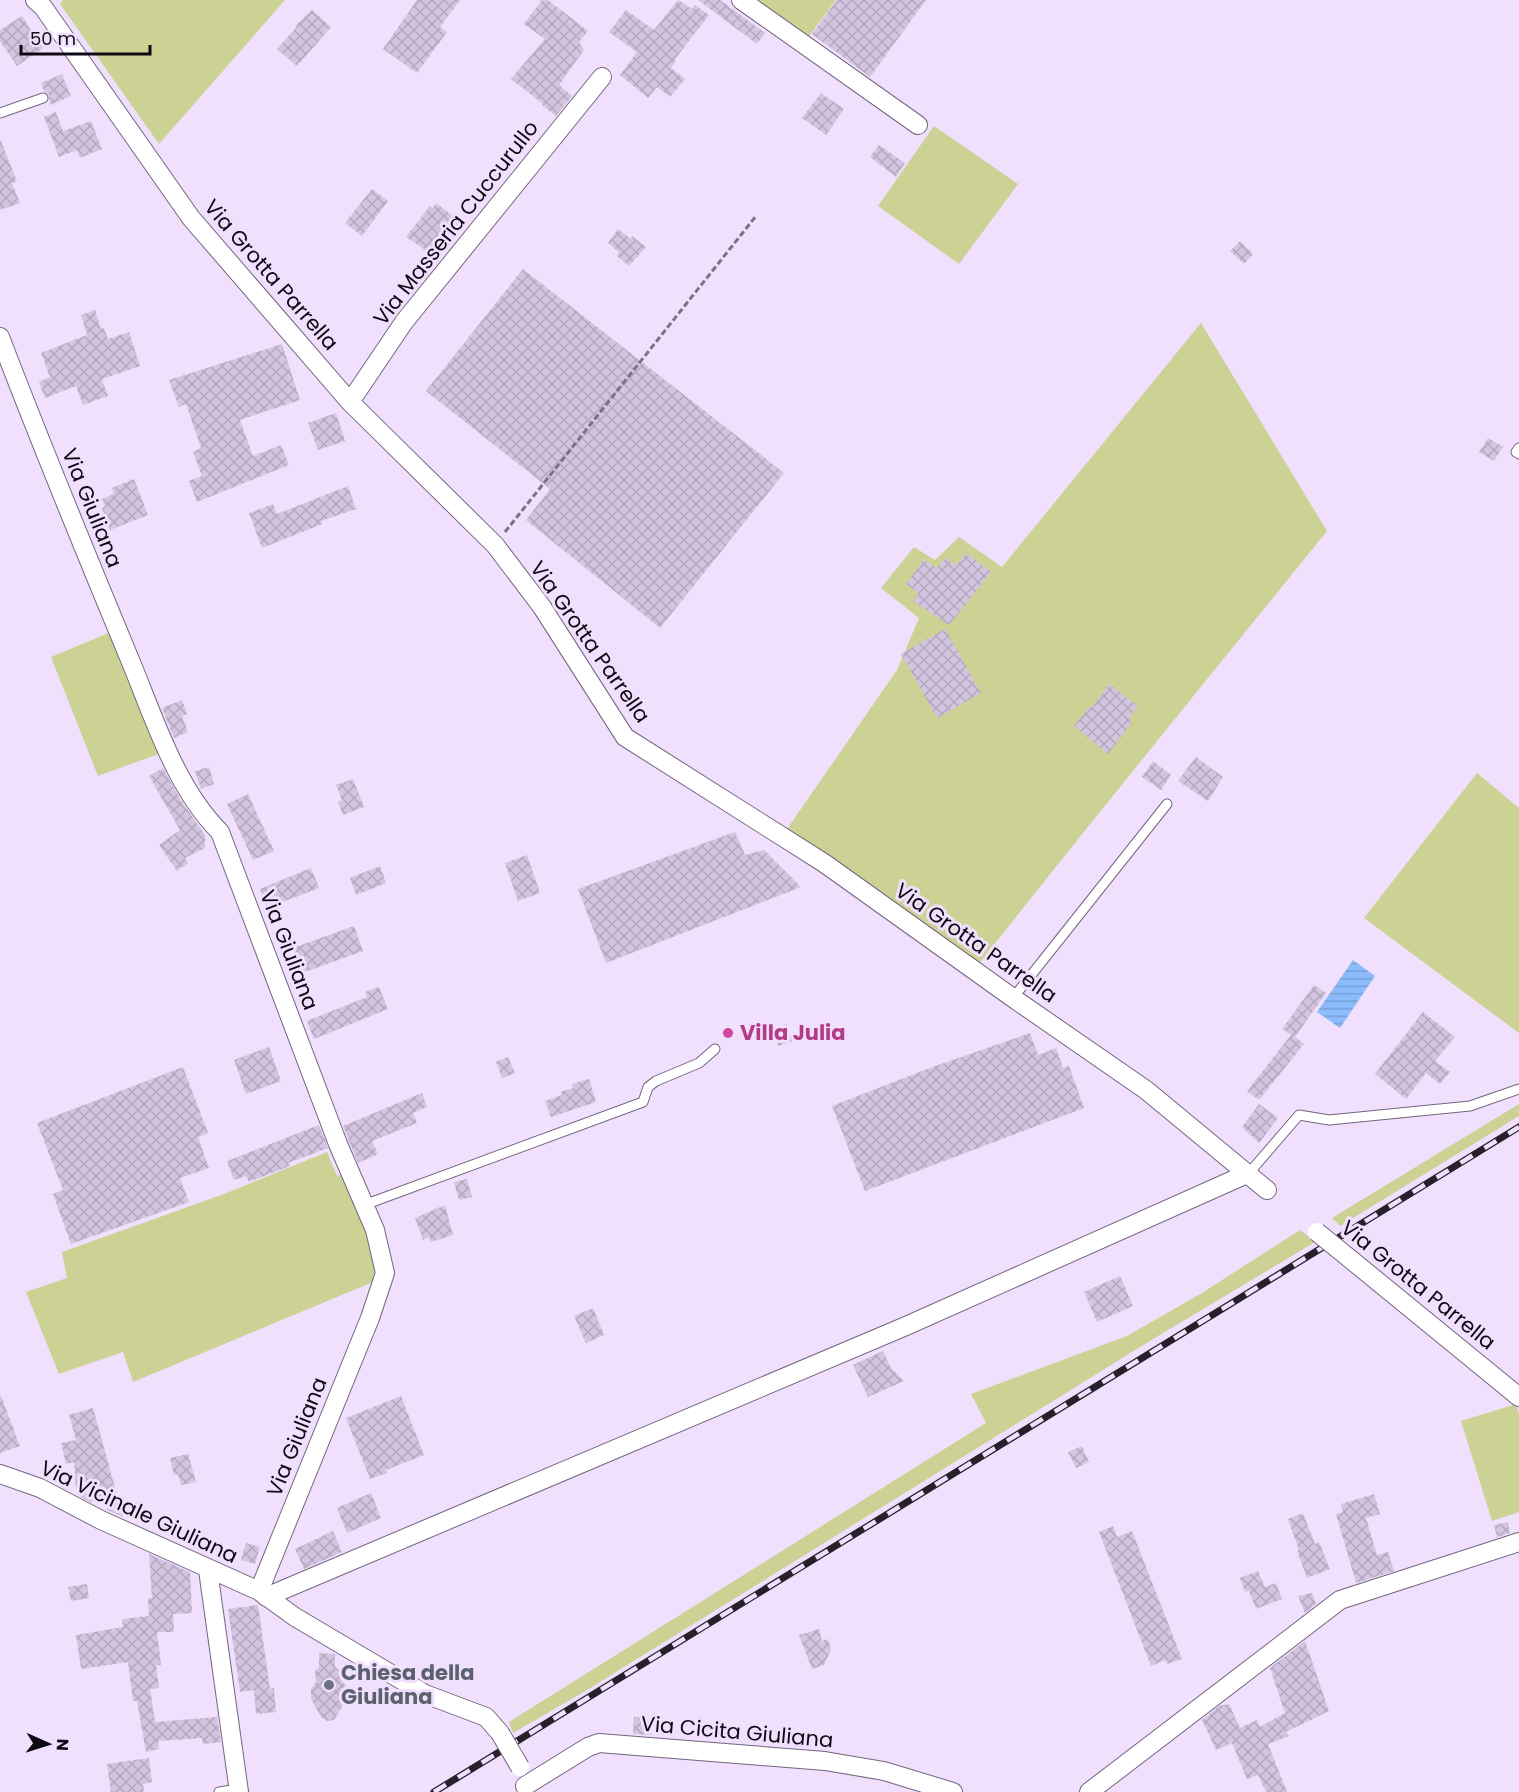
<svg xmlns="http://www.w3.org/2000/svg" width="1519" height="1792" font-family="Poppins,sans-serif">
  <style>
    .grass { fill: #ccd194 }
    .water { fill: url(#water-rules) }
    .building { fill: url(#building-cross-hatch) }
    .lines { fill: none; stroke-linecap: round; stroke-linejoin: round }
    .service-casing { stroke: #73657e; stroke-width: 11 }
    .minor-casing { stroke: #73657e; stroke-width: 20 }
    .path { stroke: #7c7285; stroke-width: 3; stroke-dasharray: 6 3; stroke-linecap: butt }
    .service { stroke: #fff; stroke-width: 9 }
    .minor { stroke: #fff; stroke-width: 18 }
    .rail-casing { stroke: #26202b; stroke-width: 7 }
    .rail { stroke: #f0e0fd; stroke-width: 4.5; stroke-dasharray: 14; stroke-linecap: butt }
    .minor-bridge-casing { stroke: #73657e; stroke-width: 20; stroke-linecap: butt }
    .minor-bridge { stroke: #fff; stroke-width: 18 }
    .hotel-dot { fill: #d1479c; stroke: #f0e0fd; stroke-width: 2 }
    .worship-dot { fill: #6b7280; stroke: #f0e0fd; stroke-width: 2 }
    .labels { text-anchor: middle; stroke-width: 6; stroke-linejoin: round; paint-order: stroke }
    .street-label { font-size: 21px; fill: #0e0912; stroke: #f0e0fd }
    .hotel-label { font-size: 21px; font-weight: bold; fill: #b23c85; stroke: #f0e0fd; text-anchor: start }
    .worship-label { font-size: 21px; font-weight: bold; fill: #5b616d; stroke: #f0e0fd; text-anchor: start }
  </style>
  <defs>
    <pattern id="water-rules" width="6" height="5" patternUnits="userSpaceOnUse" patternTransform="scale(1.5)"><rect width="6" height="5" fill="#8cbcfb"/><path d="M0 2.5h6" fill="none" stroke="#78a0d6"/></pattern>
    <pattern id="building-cross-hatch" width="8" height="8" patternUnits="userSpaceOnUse" patternTransform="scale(1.5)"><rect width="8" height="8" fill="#d3c4df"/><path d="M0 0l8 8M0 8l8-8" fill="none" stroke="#b4a7be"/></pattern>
  </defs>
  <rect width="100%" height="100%" fill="#f0e0fd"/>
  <path class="grass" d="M63,0H285L159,144L60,4Z
    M753,0H836L807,39Z
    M934,126L1018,184L959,264L878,206Z
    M1201,323L1327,531C1211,675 1093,819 978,965L785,832L897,670L919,618L881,588L914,547L935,560L959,537L1002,567Z
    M111,632L161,753L98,776L51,657Z
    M1477,773L1519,808V1033L1364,918Z
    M1519,1104V1116L1340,1226L1332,1218Z
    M327,1152L337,1176L342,1174L369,1240L375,1263L373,1282L133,1382L123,1352L59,1374L26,1292L67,1278L62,1252L224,1194Z
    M1300,1230L1315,1242L1153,1339L587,1690L513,1733L509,1722L986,1423L971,1394L1127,1336L1202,1293Z
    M1516,1404L1519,1414V1512L1492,1521L1461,1421Z"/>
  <path class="water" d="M1353,960L1375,976L1340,1028L1317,1012Z"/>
  <path class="building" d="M417,0H460L440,27L447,32L417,73L383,49Z
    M542,0H548L588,31L579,42L584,50L559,85L572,96L556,116L542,105L543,104L511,79L545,39L524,24Z
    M678,0L692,9L695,5L709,15L675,59L676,60L671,68L685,79L670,97L657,87L648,98L620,75L637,52L609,32L626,10L654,30Z
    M698,0H720L765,33L757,44Z
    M837,0H926L870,77L812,34Z
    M312,10L331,27L297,66L277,49L297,27L295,26Z
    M22,16L43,48L17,66L0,41V30Z
    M62,74L71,96L50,105L49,95L44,91L41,83Z
    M821,93L844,109L826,135L802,118Z
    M56,112L63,131L91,121L102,149L80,158L77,150L59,157L44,117Z
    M0,139L17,181L12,183L20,203L0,210Z
    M879,145L905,163L896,177L870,157Z
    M372,189L388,201L362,236L345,223Z
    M436,203L462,223L456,231L459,233L444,252L442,250L436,257L406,237L430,206L433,208Z
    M618,229L631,239L632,236L646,247L629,266L617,256L619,252L608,243Z
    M1240,241L1253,254L1244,264L1230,251Z
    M523,269L784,473L660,628L526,520L550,489L426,391Z
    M95,310L101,329L104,328L108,339L129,332L140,366L102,379L108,396L83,405L76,386L45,398L39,382L50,377L41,353L87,335L81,315Z
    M282,344L300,400L240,420L253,456L281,445L289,465L197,502L189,481L202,476L193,452L201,448L186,404L179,407L169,380Z
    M336,413L345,441L318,450L308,423Z
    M1488,438L1503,447L1494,461L1479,452Z
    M134,479L148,515L110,530L102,508L105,507L102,499L114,494L112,488Z
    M348,486L356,509L321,521L322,524L262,548L249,513L273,504L277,514Z
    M966,553L991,572L949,625L913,601L919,593L906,584L924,560L937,568L945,558L956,565Z
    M945,629L981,693L937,718L901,654Z
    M1109,684L1138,706L1129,718L1132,722L1108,754L1074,726L1089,707L1092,708Z
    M182,700L187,714L182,716L188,732L174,738L162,708Z
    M1196,757L1223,777L1208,801L1178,781Z
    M1153,761L1171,775L1161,790L1142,777Z
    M209,767L214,784L201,789L195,771Z
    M163,768L180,799L205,835V848L185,858L188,863L177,871L159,845L180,830L149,776Z
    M353,779L364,807L343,815L338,802L342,800L336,785Z
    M248,794L274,851L253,860L227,804Z
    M735,832L745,855L764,850L801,887L606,963L578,889Z
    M527,855L540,893L518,901L505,863Z
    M380,866L386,883L356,895L350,878Z
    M311,868L319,888L267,908L260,889Z
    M354,926L363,951L302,973L293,948Z
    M1314,985L1326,993L1295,1037L1304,1044L1259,1100L1247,1091L1291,1035L1282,1029Z
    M379,987L388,1009L314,1039L307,1021L367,997L365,992Z
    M1423,1012L1455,1037L1435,1061L1450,1072L1440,1084L1426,1073L1406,1099L1375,1074Z
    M787,1024L793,1041L778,1046L772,1029Z
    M1030,1033L1038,1055L1056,1048L1063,1068L1069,1066L1084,1108L865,1191L832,1106L927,1069Z
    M269,1047L281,1081L246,1094L234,1060Z
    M508,1057L515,1073L502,1078L496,1062Z
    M183,1067L208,1133L198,1137L209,1168L180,1178L189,1202L71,1244L53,1194L63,1190L37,1123Z
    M589,1079L596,1102L551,1117L545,1101L562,1095L561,1092L573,1088L572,1084Z
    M422,1093L427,1107L413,1113L417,1123L372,1141L378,1154L358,1163L343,1126Z
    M1259,1104L1278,1118L1259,1143L1242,1127Z
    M319,1125L328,1148L288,1163L290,1166L249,1182L246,1176L234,1180L227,1161Z
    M467,1179L472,1197L459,1200L454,1182Z
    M445,1205L453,1235L431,1242L429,1237L423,1240L415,1218Z
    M1120,1276L1133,1306L1097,1322L1084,1292Z
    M593,1308L604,1335L586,1343L574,1316Z
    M883,1351L891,1368L904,1381L868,1397L853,1365Z
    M1,1396L20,1446L0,1453V1397Z
    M401,1396L424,1455L386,1470L387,1473L370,1479L346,1418Z
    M93,1408L111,1473L123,1517L107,1510L105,1499L90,1502L81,1497L80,1488L76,1489L74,1462L66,1464L61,1443L76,1440L69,1415Z
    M1082,1446L1089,1462L1076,1468L1068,1452Z
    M188,1454L196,1482L181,1485L178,1474L174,1475L170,1458Z
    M371,1493L381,1518L347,1533L337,1508Z
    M1374,1494L1380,1514L1366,1518L1377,1555L1388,1552L1394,1571L1356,1583L1336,1514L1343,1512L1341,1504Z
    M1303,1513L1315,1544L1319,1542L1330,1569L1307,1578L1297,1551L1299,1550L1288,1519Z
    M1508,1522L1510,1533L1497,1537L1494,1525Z
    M1113,1526L1117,1537L1132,1531L1182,1659L1167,1664L1165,1660L1151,1666L1099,1532Z
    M333,1531L342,1552L304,1569L295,1549Z
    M246,1543L260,1547L255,1564L241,1560Z
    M149,1554L190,1572L192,1613L173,1614L174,1632H157L161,1665H156L159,1688L150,1689L155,1722L217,1717L221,1742L203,1744L202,1738L158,1741L159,1749L146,1752L137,1701H133L128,1662L81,1669L76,1635L123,1627L122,1619L149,1616L148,1598H152Z
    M1258,1571L1265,1587L1276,1583L1282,1599L1256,1609L1249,1591L1245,1592L1240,1578Z
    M87,1584L89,1598L71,1601L68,1587Z
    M1312,1593L1316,1604L1305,1613L1298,1596Z
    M258,1605L270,1689L274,1688L276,1712L256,1714L254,1690L240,1692L228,1609Z
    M819,1629L822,1641L828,1639L831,1650L824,1665L812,1669L799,1635Z
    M1305,1641L1329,1711L1286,1732L1289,1736L1268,1744L1287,1792H1266L1258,1775L1247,1779L1232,1743L1216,1750L1202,1720L1219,1706L1229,1704L1240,1728L1257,1720L1260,1727L1285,1713L1270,1668Z
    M319,1653L335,1654V1667L340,1671L341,1680L348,1688V1697L334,1720L327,1721L321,1717L311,1699V1689L316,1682L315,1671L319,1667Z
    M634,1717L646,1718L652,1735L633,1734Z
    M149,1758L152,1782L143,1784L144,1792H111L107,1764Z"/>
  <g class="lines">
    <g class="service-casing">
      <path id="service" d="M0,113L43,98
        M1519,448L1516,452L1519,454
        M1013,998L1167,804
        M1249,1173L1299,1115L1329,1120L1470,1106L1519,1089
        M364,1205L643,1102L648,1087L656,1081L699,1063L715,1049
        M219,1792L239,1789"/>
    </g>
    <g class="minor-casing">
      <path id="minor" d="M35,0L43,7L191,218L350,402L495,545L542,607L625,737L824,863L1013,998L1146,1090L1267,1190
        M741,0L918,125
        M0,337C41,444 84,549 128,655C153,714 174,786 220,832L338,1144L375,1230L385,1273L370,1318L259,1591
        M350,402L404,322L602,77
        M1349,1258L1519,1397
        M0,1474L40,1488L101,1520L259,1591L295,1617L425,1694L486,1717L500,1733
        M208,1570L239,1792
        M266,1597L906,1326L1249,1173
        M525,1786L588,1747L599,1743L825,1761L884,1771L953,1792
        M1089,1792L1340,1600L1519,1542"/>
    </g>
    <path class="path" d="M505,532L756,216"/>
    <use href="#service" class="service"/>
    <use href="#minor" class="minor"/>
    <g class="rail-casing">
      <path id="rail" d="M434,1792L1519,1127"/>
    </g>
    <use href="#rail" class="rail"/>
    <g class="minor-bridge-casing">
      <path id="minor-bridge" d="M1317,1232L1349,1258
        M500,1733L520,1767"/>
    </g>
    <use href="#minor-bridge" class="minor-bridge"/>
  </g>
  <circle class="hotel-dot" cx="728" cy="1033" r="6"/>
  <circle class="worship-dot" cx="329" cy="1685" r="6"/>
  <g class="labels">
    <g class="street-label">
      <text transform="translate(456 223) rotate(-52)" y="7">Via Masseria Cuccurullo</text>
      <text transform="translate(271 275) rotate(49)" y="7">Via Grotta Parrella</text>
      <text transform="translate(92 508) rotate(68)" y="7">Via Giuliana</text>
      <text transform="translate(590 642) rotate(55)" y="7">Via Grotta Parrella</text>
      <text transform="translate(976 943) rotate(35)" y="7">Via Grotta Parrella</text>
      <text transform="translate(289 950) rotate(69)" y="7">Via Giuliana</text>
      <text transform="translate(1418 1285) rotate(39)" y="7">Via Grotta Parrella</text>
      <text transform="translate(297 1437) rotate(-68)" y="7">Via Giuliana</text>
      <text transform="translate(139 1512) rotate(25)" y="7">Via Vicinale Giuliana</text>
      <text transform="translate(737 1732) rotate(5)" y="7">Via Cicita Giuliana</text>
    </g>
    <g class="hotel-label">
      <text x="740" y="1040">Villa Julia</text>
    </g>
    <g class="worship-label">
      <text x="341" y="1680">Chiesa della<tspan x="341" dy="24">Giuliana</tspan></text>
    </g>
  </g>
  <g transform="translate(48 1744) rotate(93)" stroke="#f0e0fd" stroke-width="4.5" paint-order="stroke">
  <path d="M0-4.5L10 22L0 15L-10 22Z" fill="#0e0912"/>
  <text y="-9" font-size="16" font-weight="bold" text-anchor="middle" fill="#0e0912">N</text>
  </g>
  <path d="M21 45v9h129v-9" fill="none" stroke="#0e0912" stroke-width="3"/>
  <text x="30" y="45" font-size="18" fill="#0e0912" stroke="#f0e0fd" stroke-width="4.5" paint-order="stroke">50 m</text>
</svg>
